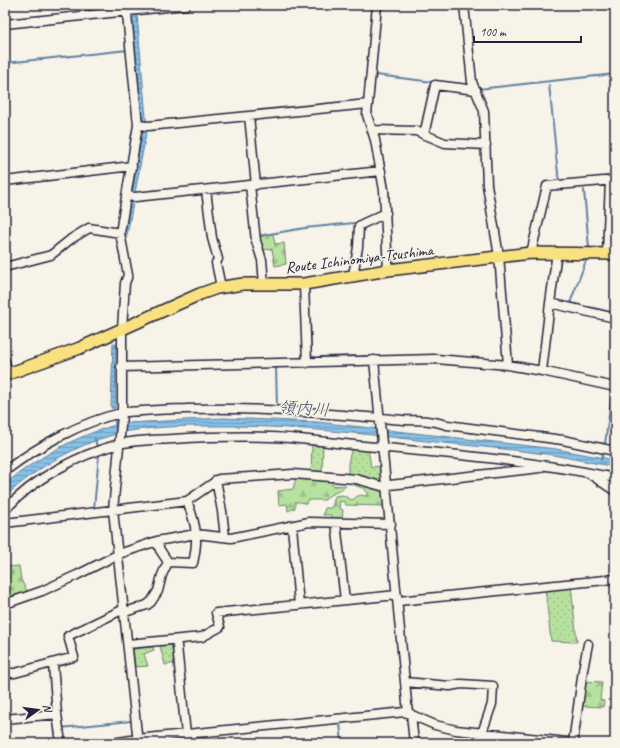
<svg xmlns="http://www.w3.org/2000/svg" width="620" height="748" font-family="Caveat,'Klee One',sans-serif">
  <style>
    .grass { fill: url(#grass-dots); stroke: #6c826c }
    .forest { fill: url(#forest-firs); stroke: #6c826c }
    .cemetery { fill: url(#cemetery-stones); stroke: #6c826c }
    .water { fill: url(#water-rules); stroke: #5f81a2 }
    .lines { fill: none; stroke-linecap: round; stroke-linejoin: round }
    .stream { stroke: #5f81a2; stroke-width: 2 }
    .minor-casing { stroke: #22223b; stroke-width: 11 }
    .major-casing { stroke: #22223b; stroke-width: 14 }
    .minor { stroke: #f7f3e8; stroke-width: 8 }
    .major { stroke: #fae180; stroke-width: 11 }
    .labels { text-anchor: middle; stroke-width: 3; stroke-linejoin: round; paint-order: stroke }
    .street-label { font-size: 16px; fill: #22223b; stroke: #f7f3e8 }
    .water-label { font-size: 17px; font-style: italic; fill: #40516e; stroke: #f7f3e8 }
  </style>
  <defs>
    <pattern id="grass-dots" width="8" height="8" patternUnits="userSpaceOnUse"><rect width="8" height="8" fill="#b7e19e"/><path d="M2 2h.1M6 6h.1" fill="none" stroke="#9dc189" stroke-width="1.8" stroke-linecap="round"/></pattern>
    <pattern id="forest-firs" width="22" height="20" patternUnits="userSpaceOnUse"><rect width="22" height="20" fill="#b7e19e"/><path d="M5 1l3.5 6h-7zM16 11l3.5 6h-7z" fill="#9dc189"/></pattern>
    <pattern id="cemetery-stones" width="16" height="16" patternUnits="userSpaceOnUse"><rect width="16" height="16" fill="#b7e19e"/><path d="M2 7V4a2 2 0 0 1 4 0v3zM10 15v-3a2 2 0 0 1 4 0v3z" fill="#9dc189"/></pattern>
    <pattern id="water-rules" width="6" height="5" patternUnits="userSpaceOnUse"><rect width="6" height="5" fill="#87c0e6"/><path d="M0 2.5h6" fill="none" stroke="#6e9cbc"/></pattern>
  </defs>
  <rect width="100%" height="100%" fill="#f7f3e8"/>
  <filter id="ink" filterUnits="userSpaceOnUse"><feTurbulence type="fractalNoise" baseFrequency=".025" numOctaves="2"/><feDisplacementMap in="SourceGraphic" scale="8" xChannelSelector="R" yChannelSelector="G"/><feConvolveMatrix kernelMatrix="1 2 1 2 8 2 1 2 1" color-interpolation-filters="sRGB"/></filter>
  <g filter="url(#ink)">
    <path class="grass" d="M312,443L323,444L322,474L311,473Z
      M352,447L368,448L371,467L381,466L382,481L380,483L348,476V463Z
      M571,585L577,642L551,641L545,588Z
      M175,645L176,663L165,665L160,646Z
      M153,647L154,650L144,654L148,666L136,667L135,665L133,649Z"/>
    <path class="forest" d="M296,478L332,480V485L346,486C340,493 330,492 325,500H308L306,504L301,502H295V508L288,511L287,504L279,505L278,491L293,489Z
      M356,482L382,489L385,506L346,505L345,502L340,501L339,508L343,510L342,520L332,519L331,515H323L325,508H330L332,507L335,496L342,495L352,500C358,496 358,494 366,496L367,495L365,489L354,485Z
      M585,681L602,682L600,700L604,701L603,707L581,706Z"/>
    <path class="cemetery" d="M273,234L275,244L284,243L286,264L275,266L272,249L262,250L259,237Z
      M19,566L21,580L29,594L17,598L16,594L10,596L5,583V567Z"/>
    <path class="water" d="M130,5H135L137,15L147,129L127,235L124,234L143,129Z
      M113,343L116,344L115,408H111Z
      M124,417L127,423L223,418L317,422L556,449L615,460V467C594,463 574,459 553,455C505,448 456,445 408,439C340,431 274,425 206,426C182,426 153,427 130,431C86,439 37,466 5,497V484C38,457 74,437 115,425L114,420Z"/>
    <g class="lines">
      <path class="stream" d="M5,63L128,50
        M375,79L376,75L433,82
        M549,85L553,121
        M478,89L615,74
        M373,92L374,89
        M371,111L375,126
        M553,123L556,154
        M381,153L385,169
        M556,156L559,182
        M386,175L388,188L390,218
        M584,190L589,248
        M258,236L305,228L354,223
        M580,305L570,303L587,258
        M589,307L615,313
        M310,319L311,356L314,357
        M362,356L382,357
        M319,357L357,356
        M276,366L277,407
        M95,439L97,447
        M599,443L605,444L612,392
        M601,460L603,453
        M94,509L99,454
        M132,654V647H133
        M340,723L342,743
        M60,728L131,721
        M502,743L504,739"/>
      <g class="minor-casing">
        <path id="minor" d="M126,5L138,125L120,233L128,275L125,283L122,329V415L113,510L138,743
          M377,5L367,115L375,140L384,190L388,270
          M464,5L472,82L484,111L487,185L499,256L508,365
          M5,24L186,5
          M249,116L256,185
          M138,125L148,126L368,104
          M372,130L416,131L445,143L486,145
          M424,135L435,85L476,90
          M5,181L132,166
          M250,185L256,241L262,260L264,284
          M206,190L212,238L218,259L216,263L221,287
          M126,196L135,197L381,171
          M557,252L550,303L615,318
          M531,253L547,186L615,180
          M607,254L610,180
          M5,267L51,255L71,239L89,228L120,233
          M353,276L358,247L359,226L362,224L386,213
          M304,284L307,363
          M374,360L408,713
          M5,361L8,374
          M121,367L436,359L508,365L542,371L615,387
          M542,371L550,303
          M5,471C38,446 81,422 121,413C128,411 135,412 142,411C156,410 171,409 185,409C258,407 330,414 403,420C419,420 432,420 447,425L563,440L615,451
          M591,475L615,491
          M216,480L222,511L225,537
          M5,510C34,478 78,455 119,444C136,440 155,440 173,439C206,437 239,436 271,437C299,438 326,442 354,445C441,453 529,460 615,478
          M5,523L187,501L219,479L293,474L356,479L381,486L540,468
          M336,523L345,600
          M292,526L299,605
          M168,562L193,563C199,538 196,524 187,501
          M398,601L615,579
          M5,604L42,591L77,575L119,554L157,541L196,534L231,538L309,522L391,524
          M125,612L147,605L151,602L158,591L162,575L168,562L160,550L157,541
          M176,640L177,646L186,735
          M128,644L202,637L220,627L216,613L397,595
          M53,664L57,714L61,743
          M5,673H15L74,657L68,636L124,609
          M405,682L450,686L461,684L493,686L492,704L482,733
          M411,714L414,743
          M5,719L57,714
          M113,743L137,739L405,712L435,725L456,730L576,743
          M573,743L583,670L588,644"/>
      </g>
      <g class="major-casing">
        <path id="major" d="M5,375L80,348L200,294L217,288L243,284H304L388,270L531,253L615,254"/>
      </g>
      <use href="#minor" class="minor"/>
      <use href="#major" class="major"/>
    </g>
  </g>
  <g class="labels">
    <g class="street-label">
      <text transform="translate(359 258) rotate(-7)" y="6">Route Ichinomiya-Tsushima</text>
    </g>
    <g class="water-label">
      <text transform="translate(304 408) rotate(4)" y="6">領内川</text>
    </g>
  </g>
  <rect width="620" height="748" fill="none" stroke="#f7f3e8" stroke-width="20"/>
  <rect x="10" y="10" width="600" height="728" fill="none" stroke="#22223b" stroke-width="1.5" filter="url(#ink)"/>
  <g transform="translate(38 710) rotate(76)" stroke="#f7f3e8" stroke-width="3" paint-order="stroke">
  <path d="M0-3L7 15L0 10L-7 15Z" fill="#22223b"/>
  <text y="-6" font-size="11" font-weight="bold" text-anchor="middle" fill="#22223b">N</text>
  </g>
  <path d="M474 36v6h107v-6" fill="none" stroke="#22223b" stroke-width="2"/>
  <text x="480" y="36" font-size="12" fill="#22223b" stroke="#f7f3e8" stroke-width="3" paint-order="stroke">100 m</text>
</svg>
